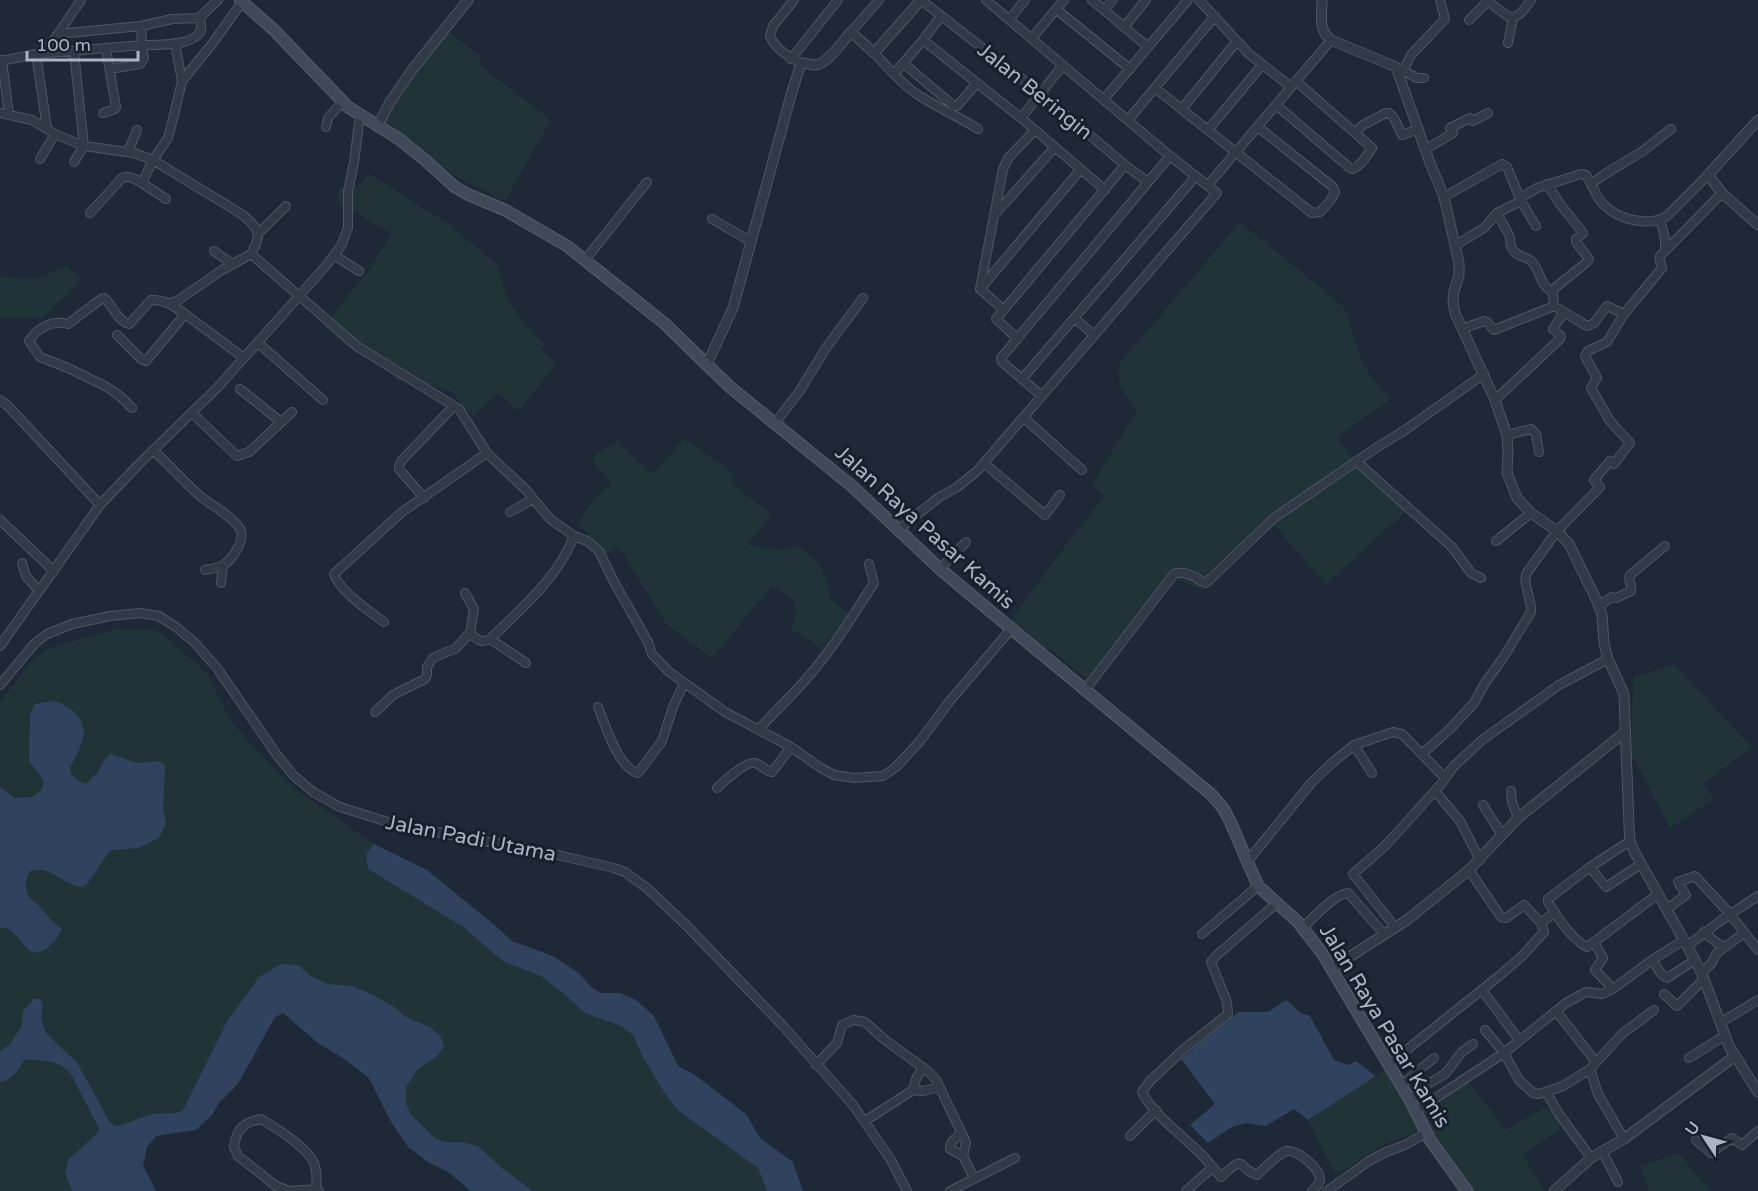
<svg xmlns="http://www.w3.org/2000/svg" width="1758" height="1191" font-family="'Varela Round',sans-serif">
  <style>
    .green { fill: #203437 }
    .water { fill: #30435e }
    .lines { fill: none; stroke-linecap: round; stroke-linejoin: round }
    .minor-casing { stroke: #4f5765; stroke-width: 10 }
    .tertiary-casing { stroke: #4f5765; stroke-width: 11 }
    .secondary-casing { stroke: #4f5765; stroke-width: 13 }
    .minor { stroke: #323a47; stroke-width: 8 }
    .tertiary { stroke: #323a47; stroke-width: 9 }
    .secondary { stroke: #3f495a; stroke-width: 10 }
    .labels { text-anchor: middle; stroke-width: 6; stroke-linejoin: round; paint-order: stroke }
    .street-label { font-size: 21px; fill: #abb4c4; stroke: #171f2b }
  </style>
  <rect width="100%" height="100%" fill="#1e2836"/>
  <path class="green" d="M448,32L482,57L478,64L551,120L505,201L458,178L385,121L410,76Z
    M368,173L450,225L498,265L507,300L531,332L546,344L541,350L557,364L518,411L498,393L473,417L452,392L414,379L400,382L378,362L346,346L323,327L370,269L391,233L337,202L339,188L361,185Z
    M1240,222L1345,308L1362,363L1379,387L1391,399L1337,437L1356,464L1410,508L1326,584L1272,523L1202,590L1176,579L1092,683L1048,648L1036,659L1003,631L1062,550L1105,496L1092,485L1137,410L1119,386L1120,363Z
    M66,266L82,279L42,318H0V277L35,279Z
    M684,439L734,473L730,482L771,514L748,545L780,550L799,547L822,567L831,600L849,615L822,649L790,628L797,611L792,598L772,586L712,658L666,624L619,547L604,554L578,523L593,500L612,483L595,465L594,454L601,452L617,442L652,474Z
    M115,629H156L207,673L231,722L292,787L374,844L366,854L368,869L463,927L504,962L541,976L563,993L585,1013L621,1026L633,1035L643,1057L665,1093L680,1112L758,1168L767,1191H533L502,1168L478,1146L462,1142H446L435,1139L421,1123L411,1114L406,1105V1087L418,1069L436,1057L441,1037L430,1027L404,1016L395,1007L373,995L353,986L328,984L311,976L298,965L227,1021L183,1110C176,1115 164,1112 154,1114C141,1116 129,1124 116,1126L109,1121L68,1160L65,1174L72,1191H0V703L30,662L48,648Z
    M1674,664L1751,747L1741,756L1703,783L1714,799L1670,828L1631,754L1633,678Z
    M1393,1065L1420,1107L1464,1076L1506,1130L1543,1108L1553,1112L1561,1129L1522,1154L1545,1191H1457L1417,1131L1383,1145L1336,1175L1308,1120Z
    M1679,1153L1710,1191H1649L1640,1166Z"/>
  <path class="water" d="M53,701C71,705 90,722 82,742C79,751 74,759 70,768C70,777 78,781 86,784L98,772L105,759L111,754L137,763L158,761L165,765L163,810L166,823L159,838L138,848L111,850C100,862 96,875 84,887C61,886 55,865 30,871C25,878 24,892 30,898C33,902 38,904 41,908C48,916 52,922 62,929C58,938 55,941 47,948C25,966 20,925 0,928V787L15,798L32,797L42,790L44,781L29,761L30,715L35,704Z
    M374,844L427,870L498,928L512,941L553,956L579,973L591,987L601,993H620L636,1000L654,1016L678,1066L695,1075L746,1114L760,1138L793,1162L803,1191H767L758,1168L680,1112L665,1094L643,1057L633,1035L621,1026L585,1013L563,993L541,976L504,962L463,927L368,869L366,854Z
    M281,964L298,965L311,976L328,984L353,986L373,995L395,1007L404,1016L430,1027L441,1037L444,1047L436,1057L418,1069L406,1087V1104L411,1114L436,1139L446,1142H462L478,1146L502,1168L533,1191H471L448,1172L428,1162L408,1147L391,1122L369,1078L343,1058L319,1044L283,1013L275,1017L238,1084L219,1103L212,1115L196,1130L156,1136L147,1147L143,1165L156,1191H72L65,1174L68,1160L97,1133L99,1128L71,1074C58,1058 43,1062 25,1059C17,1070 16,1078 0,1082V1051L9,1045L22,1026L23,1011L34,999H40L43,1005L41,1018L46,1033L57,1044L77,1062L109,1121L116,1126C129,1124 141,1116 154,1114C164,1112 176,1115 183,1110L227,1021L259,977Z
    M1286,1000L1301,1013L1310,1016L1334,1060L1348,1065L1356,1061L1376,1076L1308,1120L1294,1109L1266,1126L1246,1123L1232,1127L1208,1143L1190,1125L1215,1104L1181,1059L1238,1012H1268Z"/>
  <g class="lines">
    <g class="minor-casing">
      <path id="minor" d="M81,0L58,34L141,26L172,19L199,18L218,0
        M794,0L773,26L770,36C775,48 789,58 801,63
        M921,0L1040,93L1125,165L1148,182
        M1092,0L1148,47
        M1199,0L1249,54L1291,87
        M1486,0L1509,17C1520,18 1525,8 1531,0
        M1056,9L1130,69
        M1104,10L1113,0
        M1009,20L1025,0
        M1469,20L1488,1
        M1124,27L1146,0
        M851,32L879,0
        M1032,38L1064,0
        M923,40L1021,118L1105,190
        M1508,43L1513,18
        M44,53L58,34
        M874,53C888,67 901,84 918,95C937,107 959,117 978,129
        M36,54L47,128
        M791,59L838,0
        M2,60L9,115
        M0,61L36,54L142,45L141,26
        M903,63L954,106H957L977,83
        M110,69L140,64L144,58L142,45C158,45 213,47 199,18
        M1400,69L1417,78H1424
        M1403,71L1411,55L1445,19L1440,0
        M894,74L923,40L941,16
        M182,81L212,44L242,2
        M1155,88L1312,213L1320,212L1330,201L1335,192L1333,187L1258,127
        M1104,99L1188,0
        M1276,105L1350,168L1353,169C1362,165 1367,155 1372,148L1296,81
        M1182,109L1237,41
        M0,113L32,120L55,134L84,146L134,153L153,160L243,215C260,230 262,234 251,254L358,347L459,409L487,453L526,490L550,519L574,536L587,541L599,551L614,582L648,642L652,654L668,671L725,712L791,747L821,768L834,775L854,778L883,776L896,767L920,741L949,702L1011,629
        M103,113L115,109L116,107L106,49
        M1021,118L1063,65
        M1128,120L1215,16
        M326,127L328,118L342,102
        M1671,129L1643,151L1605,174L1591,184C1595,191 1598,200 1604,205C1619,220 1649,227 1667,216L1708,175
        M1208,130L1262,65
        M1355,133L1363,125L1386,113H1389L1394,118L1402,135L1419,129
        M1426,149L1453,133L1450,128L1470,118L1473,121L1488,113
        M128,152L137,130
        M40,159L55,134
        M74,162L84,146L74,52
        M1547,184L1560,204L1583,233L1576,239V242L1589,259L1587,262L1551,291
        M1208,185L1331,40
        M1444,197L1502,164L1507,167L1521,201L1536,226
        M1520,198L1537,188L1581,174L1586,175L1591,184
        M166,199L142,183L153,160L168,138L173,119L182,81L175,43
        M90,213L122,178C129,175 135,179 142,183
        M996,213L1055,147
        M1497,213C1499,218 1510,235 1510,238C1511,243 1509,246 1514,251C1519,258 1528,256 1533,263C1543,276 1537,281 1553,293L1554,306L1587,326L1594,323L1607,306L1624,314
        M712,219L750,241
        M259,233L286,206
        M1456,245L1484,228L1497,213L1521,201
        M214,251L232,264
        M1665,251L1722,193
        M334,255L359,271
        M585,260L647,182
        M981,288L1081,169
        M169,303L177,301L222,270L251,254
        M1004,310L980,289L1003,169L1009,157L1035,130
        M1074,318L1094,335
        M1462,329L1484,321L1487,322L1494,330L1554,306
        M117,335L141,359L146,361L185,314L244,358
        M1018,339L996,319L1125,165
        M258,343L323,400
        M1022,379L1196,176
        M240,389L281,422
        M1042,396L1002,362L1001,358L1170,156
        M0,400L8,406L100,505
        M1495,400L1560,339L1561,336L1553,329L1564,312
        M132,408L121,397L107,387L68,368L40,357L29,341C38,327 52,320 68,324L101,299L104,298C113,305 117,321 129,324L132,321L151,300C165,299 175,307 185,314
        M192,413L237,456L249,452L292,412
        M1023,417L1082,470
        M775,423L799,392L826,348L863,298
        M1507,435L1531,429L1536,434L1539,452
        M153,450C169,465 184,482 200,496C211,505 234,517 240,529C246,540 232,560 223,565C218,568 211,569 205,570
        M1356,461L1452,547L1471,573L1481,578
        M984,463L1045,515L1060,495
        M424,498L399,469V466L402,460L454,406
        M510,512L533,499
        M0,520L54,571
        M898,530L938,498L956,488L977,471L1217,193L1170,156L986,0
        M1496,541L1531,513
        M22,563L26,576L39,591
        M940,569L966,542
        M221,583L223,565
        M465,593L474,609L470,634
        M1599,606L1612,597L1616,598L1631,591C1633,585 1627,581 1630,575L1665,546
        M384,622C371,613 338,589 334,574L402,512L487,453
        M490,639L526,663
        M0,646L100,505L138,465L218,387L324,268L341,246L348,228V192L354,162L360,115
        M0,685L35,643L47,634L72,624L110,616L140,613L159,616L176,627L194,642L217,668L277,755L293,775L313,792L340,807L391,823L482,841L527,848L614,868L625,872L648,889L686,925L783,1026L853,1105L891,1160L907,1191
        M1085,690L1174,574C1185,569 1197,579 1206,583L1274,518L1373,450L1405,430L1484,374
        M598,707C605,725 619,769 638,773L662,741L673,707L684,683
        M375,712L393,695L425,679L427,675V667L433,658L456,648L468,635L470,634C477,639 481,644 490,639C521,609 558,578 574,536
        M759,729C775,711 792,696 807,678C833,649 853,615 874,583L869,564
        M1354,745L1372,773
        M1422,754L1450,729L1474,703L1485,683L1503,658L1531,612C1532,599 1523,586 1526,574L1557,531L1600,487L1594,480L1610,461L1614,464L1630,443L1610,421L1591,388L1597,378L1585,356L1588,351L1607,342L1624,314L1662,268C1660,258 1656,259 1665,251C1666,240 1664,231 1660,221
        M717,788C723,782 746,761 755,763C762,765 765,771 772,772L791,747
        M1435,791L1460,821L1480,860
        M1511,791L1512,802L1518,818
        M1483,805L1502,835
        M1247,862L1312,782L1333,762L1354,745L1393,732L1402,734L1445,778
        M1590,867L1606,887L1641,864
        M1277,903L1217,955L1211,962L1227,1002L1228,1014L1184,1049L1150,1081L1142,1092C1150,1111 1187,1140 1203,1156C1209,1163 1215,1170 1221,1177C1247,1152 1236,1168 1257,1175C1264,1169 1278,1153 1287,1151C1298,1150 1321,1169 1320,1180C1319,1185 1315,1188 1312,1191
        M1667,909L1686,895L1678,882L1695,876L1730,914L1758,950
        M1541,923L1555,912
        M1395,927L1353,874L1386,845L1442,783L1453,767L1482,740L1559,685L1608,659
        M1303,928C1313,918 1334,894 1348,893L1384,934
        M1704,932L1717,943L1725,947
        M1202,934L1258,886
        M1594,942L1587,947C1571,939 1557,917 1548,902V899L1590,867L1630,841
        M1687,946L1723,919L1758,896
        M1652,960L1662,975L1667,978L1695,960
        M1701,973L1711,964L1717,953L1744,933
        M1613,989L1595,970L1603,958L1594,942L1658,894
        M1482,990L1519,1040
        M1664,994L1677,1006L1704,979
        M1556,1011L1596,1062
        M1720,1023L1758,1000
        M1485,1030L1504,1053L1519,1080L1533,1093L1539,1094L1563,1086L1590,1069L1622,1034L1654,1010
        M1689,1058L1724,1036
        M1389,1064L1499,976L1521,957L1544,932L1541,923L1524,905L1506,918L1501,917L1469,870
        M816,1065L837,1043L842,1025L854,1020L865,1022L885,1040L929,1072L936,1080L966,1142L963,1156L974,1178
        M923,1067L916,1079L913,1090L923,1091L939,1087
        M1590,1069L1598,1094L1624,1139
        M1401,1085L1434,1058
        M1546,1092L1559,1114L1591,1158
        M1410,1100L1422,1091L1426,1085L1445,1074L1462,1052L1473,1044
        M1416,1111L1504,1053L1566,1003L1586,992L1602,994L1613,989L1652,960L1684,940
        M865,1121L913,1090
        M961,1133C956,1138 949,1142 950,1149L963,1156
        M1130,1136L1156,1110
        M1696,1140L1711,1153L1732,1138L1742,1145L1758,1131
        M1602,1151L1618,1182
        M316,1189C317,1180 317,1169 313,1161C306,1147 275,1127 261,1119C244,1122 236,1129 234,1147L238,1156L276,1186L289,1191L316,1189L319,1191
        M950,1191L1015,1158
        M1186,1191L1213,1167
        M1327,1191L1369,1161L1386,1152L1405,1145L1426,1133"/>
    </g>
    <g class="tertiary-casing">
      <path id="tertiary" d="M1322,0C1322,15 1318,30 1331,40L1396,67L1430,163L1444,197L1459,263V276L1454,291L1453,302L1455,313L1495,400L1507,435L1508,451L1507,473L1517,498L1531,513L1557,531L1569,544L1597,601L1602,615L1604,643L1608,659L1624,694L1629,826L1630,841L1634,851L1695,960L1704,979L1729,1046L1758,1092
        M1758,120L1708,175L1722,193L1758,225
        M378,125L390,102L412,70L468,0
        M707,364L733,308L791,95L801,63C806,63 812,65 816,65C828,63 843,41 851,32L874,53L921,0
        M1332,968L1407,920L1469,870L1518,818L1625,732
        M1554,1191L1591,1158L1624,1139L1735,1056"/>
    </g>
    <g class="secondary-casing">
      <path id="secondary" d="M240,0L274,30L348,107L399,139L425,160L455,187L467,194L505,210L567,246L664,323L730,387L853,487L940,569L1002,621L1212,795L1223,808L1230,821L1258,886L1298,922L1322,953L1410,1100L1430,1140L1467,1191"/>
    </g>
    <use href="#minor" class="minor"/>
    <use href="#tertiary" class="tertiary"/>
    <use href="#secondary" class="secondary"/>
  </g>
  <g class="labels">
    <g class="street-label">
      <text transform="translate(1035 91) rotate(39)" y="7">Jalan Beringin</text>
      <text transform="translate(925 527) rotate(42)" y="7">Jalan Raya Pasar Kamis</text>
      <text transform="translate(471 838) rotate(11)" y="7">Jalan Padi Utama</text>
      <text transform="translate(1385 1026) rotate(59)" y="7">Jalan Raya Pasar Kamis</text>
    </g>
  </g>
  <g transform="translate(1704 1137) rotate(306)" stroke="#171f2b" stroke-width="4.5" paint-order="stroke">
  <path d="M0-4.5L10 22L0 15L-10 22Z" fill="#abb4c4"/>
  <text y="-9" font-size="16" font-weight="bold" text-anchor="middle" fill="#abb4c4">U</text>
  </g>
  <path d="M27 51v9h111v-9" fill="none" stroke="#abb4c4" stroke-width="3"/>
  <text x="36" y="51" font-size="18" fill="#abb4c4" stroke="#171f2b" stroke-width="4.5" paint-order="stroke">100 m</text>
</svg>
